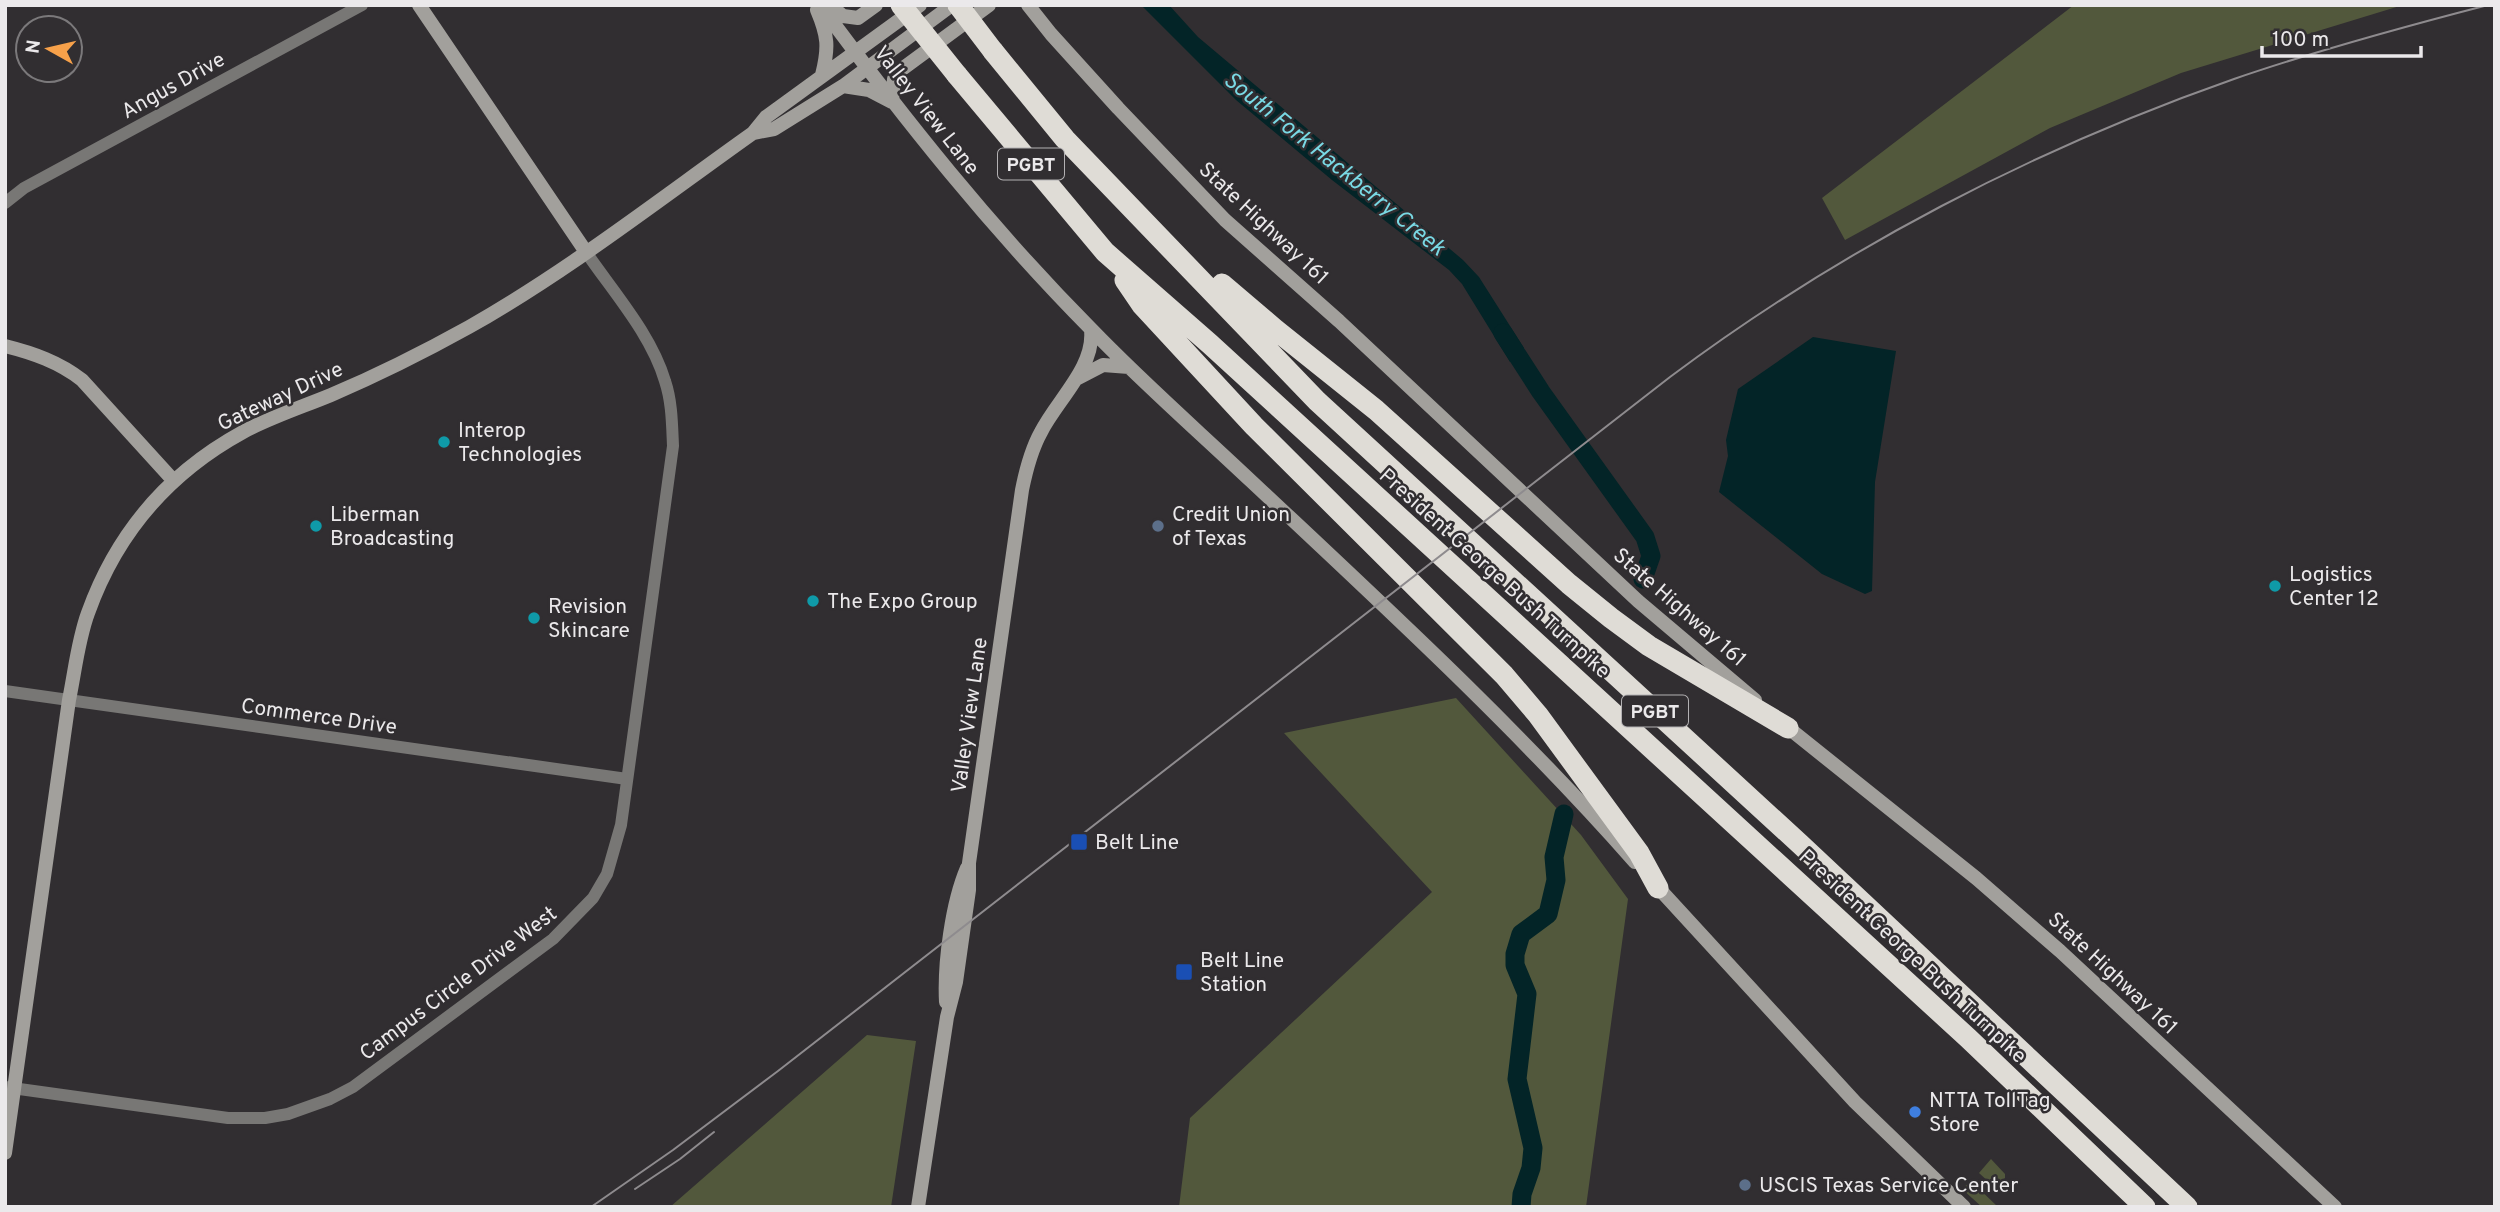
<svg xmlns="http://www.w3.org/2000/svg" width="2500" height="1212" font-family="Overpass,sans-serif">
  <style>
    .green { fill: #52583c }
    .water { fill: #032427 }
    .lines { fill: none; stroke-linecap: round; stroke-linejoin: round }
    .river { stroke: #032427; stroke-width: 19 }
    .street { stroke: #787775; stroke-width: 12 }
    .secondary { stroke: #a2a09c; stroke-width: 14 }
    .highway { stroke: #dfdcd6; stroke-width: 21 }
    .tram { stroke: #8e8b8e; stroke-width: 2 }
    .highway-bridge { stroke: #dfdcd6; stroke-width: 21 }
    .culture-dot { fill: #0f9aa8; stroke: #312e31; stroke-width: 2.5 }
    .service-dot { fill: #5c6f8a; stroke: #312e31; stroke-width: 2.5 }
    .transit-dot { fill: #1a4fb4; stroke: #312e31; stroke-width: 2.5 }
    .shop-dot { fill: #3f7fe0; stroke: #312e31; stroke-width: 2.5 }
    .labels { text-anchor: middle; stroke-width: 5; stroke-linejoin: round; paint-order: stroke }
    .shield { fill: #312e31; stroke: #b3b1b3; stroke-width: 2 }
    .shield-label { font-size: 19px; font-weight: bold; fill: #ebe9eb }
    .street-label { font-size: 21px; fill: #ebe9eb; stroke: #312e31 }
    .poi-label { font-size: 21px; fill: #ebe9eb; stroke: #312e31; text-anchor: start }
    .water-label { font-size: 23px; font-style: italic; fill: #79d9e4; stroke: #312e31 }
  </style>
  <rect width="100%" height="100%" fill="#312e31"/>
  <path class="green" d="M2074,5H2403L2181,73L2050,128L1845,240L1822,198Z
    M1456,698L1581,835L1628,899L1586,1207H1179L1190,1118L1432,892L1284,733Z
    M867,1035L916,1041L891,1207H670Z
    M1991,1159L2005,1174V1178L2000,1184H1991L1979,1173Z
    M1971,1181L1998,1207H1982L1962,1189Z"/>
  <path class="water" d="M1141,5H1169L1198,37L1463,260L1479,277L1524,348L1510,362L1462,284L1449,270L1332,180L1236,100Z
    M1813,337L1896,351L1875,482L1872,591L1865,594L1822,574L1719,492L1728,456L1726,440L1738,389Z"/>
  <g class="lines">
    <path class="river" d="M1503,333L1541,392L1645,537L1651,556L1643,579
      M1521,1207L1522,1194L1531,1168L1533,1148L1517,1079L1527,994L1515,965V954L1521,934L1548,914L1556,880L1554,857L1564,814"/>
    <path class="street" d="M5,203L24,188L362,5
      M5,691L627,779
      M5,1087L228,1118H265L288,1114L330,1099L353,1087L553,939L593,898L607,874L621,825L673,446C672,424 672,402 665,381C651,334 614,293 586,252"/>
    <path class="secondary" d="M419,5L586,252
      M820,5C905,120 991,228 1091,329C1142,382 1197,430 1251,481C1382,604 1515,726 1635,862
      M830,5L843,16L858,18L876,5
      M1028,5L1051,34L1118,108L1225,220L1339,321L1638,601L1755,700
      M817,10C828,36 829,47 822,75
      M843,86L869,90L892,102L894,79L898,72L989,5
      M753,133L774,129L843,86L952,5
      M5,346C33,353 59,362 82,380L173,480
      M1078,378L1103,365L1129,367
      M1781,722L1976,878L2060,951L2335,1207
      M1653,882L1855,1102L1964,1207
      M946,1002C944,963 952,903 967,868
      M5,1153L69,700C75,671 78,640 88,613C117,532 168,473 243,432C271,417 302,407 331,395C378,375 424,352 469,327C568,271 660,199 753,133L766,117L920,5
      M918,1207L947,1017L956,982L969,890V863L1022,490C1026,470 1031,450 1041,432C1057,400 1095,367 1091,330"/>
    <path class="highway" d="M993,51L1065,139L1317,401L1800,844L2187,1207
      M957,75L1105,252L1210,344L1968,1038L2145,1207
      M1125,280L1142,305L1254,426L1504,675L1538,715L1639,853L1658,888
      M1222,284L1276,330L1376,410L1569,584L1611,618L1649,646L1788,728"/>
    <path class="tram" d="M635,1189L680,1159L714,1132
      M591,1207L673,1150L778,1071L1670,377C1841,249 2034,149 2234,79C2318,50 2403,27 2488,5"/>
    <path class="highway-bridge" d="M901,5L957,75
      M958,5L993,51"/>
  </g>
  <g class="culture-dot">
    <circle cx="444" cy="442" r="7"/>
    <circle cx="316" cy="526" r="7"/>
    <circle cx="2275" cy="586" r="7"/>
    <circle cx="813" cy="601" r="7"/>
    <circle cx="534" cy="618" r="7"/>
  </g>
  <g class="service-dot">
    <circle cx="1158" cy="526" r="7"/>
    <circle cx="1745" cy="1185" r="7"/>
  </g>
  <g class="transit-dot">
    <rect x="1070" y="833" width="18" height="18" rx="3.5"/>
    <rect x="1175" y="963" width="18" height="18" rx="3.5"/>
  </g>
  <circle class="shop-dot" cx="1915" cy="1112" r="7"/>
  <g class="labels">
    <g class="shield">
      <rect x="998" y="148.5" width="66" height="31" rx="5"/>
      <rect x="1622" y="695.5" width="66" height="31" rx="5"/>
    </g>
    <g class="shield-label">
      <text x="1031" y="171">PGBT</text>
      <text x="1655" y="718">PGBT</text>
    </g>
    <g class="street-label">
      <text transform="translate(173 85) rotate(-29)" y="7">Angus Drive</text>
      <text transform="translate(927 110) rotate(52)" y="7">Valley View Lane</text>
      <text transform="translate(1264 223) rotate(43)" y="7">State Highway 161</text>
      <text transform="translate(280 396) rotate(-25)" y="7">Gateway Drive</text>
      <text transform="translate(1495 573) rotate(42)" y="7">President George Bush Turnpike</text>
      <text transform="translate(1680 607) rotate(41)" y="7">State Highway 161</text>
      <text transform="translate(969 715) rotate(-82)" y="7">Valley View Lane</text>
      <text transform="translate(319 716) rotate(8)" y="7">Commerce Drive</text>
      <text transform="translate(1913 956) rotate(43)" y="7">President George Bush Turnpike</text>
      <text transform="translate(2113 973) rotate(43)" y="7">State Highway 161</text>
      <text transform="translate(458 983) rotate(-37)" y="7">Campus Circle Drive West</text>
    </g>
    <g class="poi-label">
      <text x="458" y="437">Interop<tspan x="458" dy="24">Technologies</tspan></text>
      <text x="330" y="521">Liberman<tspan x="330" dy="24">Broadcasting</tspan></text>
      <text x="1172" y="521">Credit Union<tspan x="1172" dy="24">of Texas</tspan></text>
      <text x="2289" y="581">Logistics<tspan x="2289" dy="24">Center 12</tspan></text>
      <text x="827" y="608">The Expo Group</text>
      <text x="548" y="613">Revision<tspan x="548" dy="24">Skincare</tspan></text>
      <text x="1095" y="849">Belt Line</text>
      <text x="1200" y="967">Belt Line<tspan x="1200" dy="24">Station</tspan></text>
      <text x="1929" y="1107">NTTA TollTag<tspan x="1929" dy="24">Store</tspan></text>
      <text x="1759" y="1192">USCIS Texas Service Center</text>
    </g>
    <g class="water-label">
      <text transform="translate(1335 163) rotate(39)" y="8">South Fork Hackberry Creek</text>
    </g>
  </g>
  <rect width="2500" height="1212" fill="none" stroke="#ebe9eb" stroke-width="14"/>
  <g transform="translate(49 49) rotate(278)"><circle r="33" fill="#312e31" stroke="#7b797b" stroke-width="2"/>
  <path d="M0-5L12 26L0 18L-12 26Z" fill="#f7a14a"/>
  <text y="-10" font-size="19" font-weight="bold" text-anchor="middle" fill="#ebe9eb">N</text>
  </g>
  <path d="M2262 46v10h159v-10" fill="none" stroke="#ebe9eb" stroke-width="3.5"/>
  <text x="2272" y="46" font-size="21" fill="#ebe9eb" stroke="#312e31" stroke-width="5" paint-order="stroke">100 m</text>
</svg>
